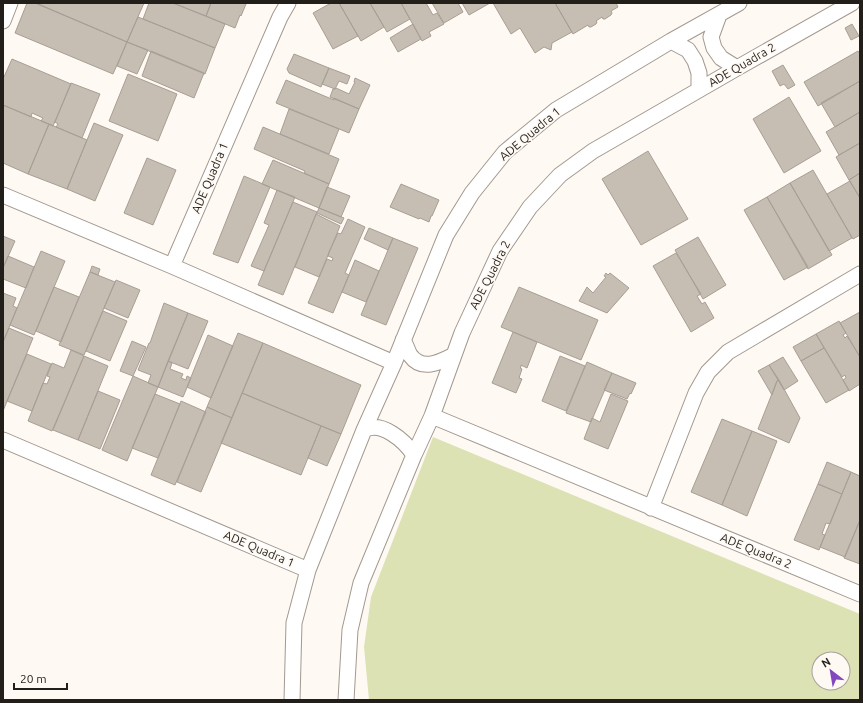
<svg xmlns="http://www.w3.org/2000/svg" width="863" height="703" font-family="Ubuntu,sans-serif">
  <style>
    .green { fill: #dce2b4; fill-rule: evenodd }
    .building { fill: #c6bdb3; stroke: #a79f95 }
    .lines { fill: none; stroke-linecap: round; stroke-linejoin: round }
    .minor-casing { stroke: #a2998f; stroke-width: 17 }
    .minor { stroke: #fff; stroke-width: 15 }
    .labels { text-anchor: middle; stroke-width: 3.5; stroke-linejoin: round; paint-order: stroke }
    .street-label { font-size: 12px; fill: #221f1b; stroke: #fff9f3 }
  </style>
  <rect width="100%" height="100%" fill="#fff9f3"/>
  <path class="green" d="M433,437L860,614V700H369L364,647L371,597ZM819,659H843V683H819Z"/>
  <path class="building" d="M27,3H36L127,42L113,74L15,33Z
    M35,3H144L127,42Z
    M149,3H173L225,24L215,48L143,19Z
    M173,3H211L206,16Z
    M211,3H243L246,4L241,16L240,15L235,28L206,16Z
    M331,3H339L358,36L333,49L313,13Z
    M339,3H370L384,27L361,41Z
    M370,3H401L410,19L387,32Z
    M401,3H426L433,15L437,13L444,24L429,32L431,36L422,41Z
    M432,3H458L463,12L444,23Z
    M462,3H490L469,15Z
    M493,3H555L572,32L552,43L551,50L544,47L535,53L520,28L511,34Z
    M555,3H616L618,7L611,11L612,13L611,15L605,19H603L602,17L596,21L597,22L596,24L591,27H589L588,25L573,34Z
    M138,17L215,48L205,74L127,42Z
    M413,24L421,39L398,52L390,38Z
    M852,24L859,36L851,40L845,28Z
    M127,42L148,50L137,74L117,66Z
    M151,51L204,73L194,98L142,76Z
    M858,51L860,54V81L818,106L804,82Z
    M294,54L329,68L321,87L289,73L287,69Z
    M12,59L71,84L53,126L41,121L43,118L32,113L31,117L3,105V79Z
    M783,65L795,85L788,89L784,84L780,86L772,71Z
    M329,68L350,76L347,84L339,81L335,89L322,84Z
    M128,74L177,94L158,141L109,121Z
    M355,78L370,85L359,109L330,97L333,89H335L336,88L349,94L355,82H354Z
    M286,80L334,100V98L359,109L349,133L276,103Z
    M860,81V112L835,127L821,103Z
    M71,83L100,94L82,138L56,127L58,124L55,122Z
    M789,97L821,151L784,173L753,119Z
    M3,105L49,124L28,174L3,163Z
    M289,109L339,129L329,154L280,134Z
    M860,112V143L839,155L826,132Z
    M94,123L123,135L95,201L67,189Z
    M49,124L87,140L67,189L28,174Z
    M263,127L339,159L329,184L304,173L305,171L254,149Z
    M860,143V173L849,180L836,157Z
    M648,151L688,219L641,245L602,179Z
    M147,158L176,170L153,225L124,213Z
    M273,160L329,184L319,208L262,184Z
    M813,170L852,238L829,251L790,183Z
    M860,173V198L849,180Z
    M244,176L270,187L238,263L213,254Z
    M850,181L860,198V235L853,239L827,194Z
    M790,183L832,255L808,269L767,197Z
    M401,184L439,200L432,216H431L429,222L420,218L419,219L390,207Z
    M327,187L350,196L341,217L319,208Z
    M277,190L295,197L264,271L251,266L269,225L264,223Z
    M767,197L808,267L784,280L744,210Z
    M293,202L317,212L283,295L258,285Z
    M319,208L344,218L341,224L317,213Z
    M316,214L340,226L319,277L295,267Z
    M348,219L365,227L345,273L349,275L333,313L308,303L327,259L332,261L333,258L328,256L329,252L338,233L341,234Z
    M369,228L393,238L388,250L364,239Z
    M3,236L15,241L3,268Z
    M698,237L726,285L703,299L675,250Z
    M393,238L418,248L386,325L361,315Z
    M41,251L65,261L34,335L10,325Z
    M676,253L701,294L697,296L702,304L705,302L714,318L691,332L653,266Z
    M8,256L34,267L26,288L3,279V268Z
    M355,260L379,271L366,302L342,292Z
    M92,266L100,269L98,275L90,272Z
    M90,272L115,282L84,355L59,345Z
    M606,273L608,275L610,273L629,288L607,313L579,301L587,287L593,293L606,277L604,276Z
    M116,280L140,290L128,318L104,308Z
    M54,287L79,297L61,342L36,331Z
    M519,287L598,320L581,360L501,327Z
    M3,293L16,298L13,306L17,308L3,342Z
    M164,303L188,313L158,387L148,383L151,375L138,370L149,343H150Z
    M103,311L127,321L110,361L86,351Z
    M860,312V357L840,323Z
    M188,313L208,321L188,369L168,361Z
    M839,321L846,333L843,335L845,338L847,336L860,357V384L849,391L843,380L846,378L845,375L842,377L816,334Z
    M9,328L33,338L3,411V342Z
    M513,332L537,342L527,368L521,365V367L520,368L522,369L519,378L522,379L516,393L492,383Z
    M238,333L263,343L232,418L207,407Z
    M816,334L824,348L801,361L793,347Z
    M208,335L233,346L211,398L187,387Z
    M132,341L146,347L133,376L120,371Z
    M263,343L361,385L341,434L242,393Z
    M824,348L849,390L826,403L801,361Z
    M71,350L84,356L52,431L28,421L43,383L47,384L50,377L47,376L52,363L64,368Z
    M27,354L51,364L32,411L7,401Z
    M84,356L108,366L78,440L53,430Z
    M560,356L585,366L566,411L542,401Z
    M783,357L798,381L784,390L769,365Z
    M168,361L172,363L170,369L183,374L181,378L186,380L187,376L191,378L183,397L158,387Z
    M587,362L612,373L591,422L566,413Z
    M769,365L779,380L777,381L772,395L758,371Z
    M612,373L636,383L631,394L630,393L627,399L604,390Z
    M133,376L158,387L127,461L102,450Z
    M779,380L800,418L789,443L758,429L777,381Z
    M98,391L120,400L100,449L78,440Z
    M242,393L321,426L301,475L221,443Z
    M155,394L180,404L158,458L132,448Z
    M611,394L628,401L608,449L584,439L592,418L600,422Z
    M181,401L206,412L175,485L151,475Z
    M207,407L232,418L201,492L177,482Z
    M722,419L752,431L722,505L691,492Z
    M321,426L341,434L327,466L308,458Z
    M752,431L777,441L747,516L722,505Z
    M827,462L851,472L842,494L818,484Z
    M851,472L860,476V520L845,557L820,547Z
    M818,484L842,494L830,524L826,523L822,534L825,535L819,550L794,540Z
    M860,520V564L844,558Z"/>
  <g class="lines">
    <g class="minor-casing">
      <path id="minor" d="M719,15L711,37L714,48L721,58L737,68
        M3,21L10,3
        M671,41L688,50L695,61L699,73V90
        M3,195L172,266L394,363
        M172,266L280,17L288,3
        M403,340C406,344 407,350 410,355C422,372 440,362 454,355
        M432,416L860,594
        M364,430C381,420 405,441 414,455
        M3,440L308,570
        M651,508L696,393L708,372L728,352L860,274
        M292,700L294,623L308,570L364,430L394,363L446,235L472,193L505,152L556,110L671,41L739,3
        M346,700L350,630L361,583L414,455L432,416L462,333L500,251L530,207L560,175L593,151L737,68L852,3"/>
    </g>
    <use href="#minor" class="minor"/>
  </g>
  <g class="labels">
    <g class="street-label">
      <text transform="translate(742 65) rotate(-30)" y="4">ADE Quadra 2</text>
      <text transform="translate(530 134) rotate(-40)" y="4">ADE Quadra 1</text>
      <text transform="translate(210 178) rotate(-67)" y="4">ADE Quadra 1</text>
      <text transform="translate(490 275) rotate(-63)" y="4">ADE Quadra 2</text>
      <text transform="translate(259 549) rotate(23)" y="4">ADE Quadra 1</text>
      <text transform="translate(756 551) rotate(22)" y="4">ADE Quadra 2</text>
    </g>
  </g>
  <rect width="863" height="703" fill="none" stroke="#221f1b" stroke-width="8"/>
  <g transform="translate(831 671) rotate(329)"><circle r="19" fill="#fff9f3" stroke="#a7a29d"/>
  <path d="M0-3L7 15L0 10L-7 15Z" fill="#8148bf"/>
  <text y="-6" font-size="11" font-weight="bold" text-anchor="middle" fill="#221f1b">N</text>
  </g>
  <path d="M14 683v6h53v-6" fill="none" stroke="#221f1b" stroke-width="2"/>
  <text x="20" y="683" font-size="12" fill="#221f1b" stroke="#fff9f3" stroke-width="3" paint-order="stroke">20 m</text>
</svg>
